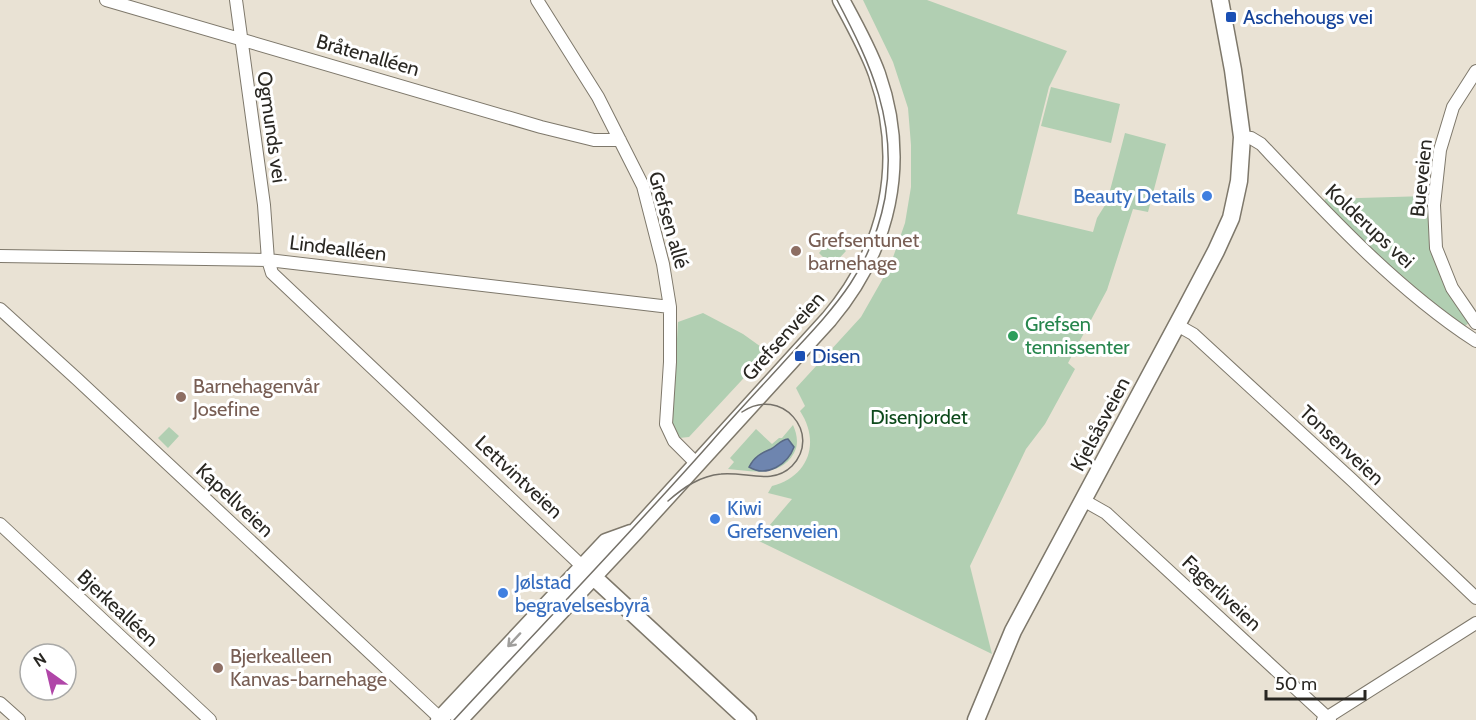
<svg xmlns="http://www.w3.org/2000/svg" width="1476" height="720" font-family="Cabin,sans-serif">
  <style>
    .green { fill: #b1cfb2 }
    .water { fill: #6e85af; stroke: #596985; stroke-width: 1.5 }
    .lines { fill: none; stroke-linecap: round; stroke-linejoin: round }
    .street-casing { stroke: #7e786b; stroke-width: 14 }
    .secondary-casing { stroke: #7e786b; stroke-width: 19 }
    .street { stroke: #fff; stroke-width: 12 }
    .secondary { stroke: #fff; stroke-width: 16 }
    .tram { stroke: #757169; stroke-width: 1.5 }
    .oneway { stroke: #9f9e9c }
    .transit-dot { fill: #1a4fb4; stroke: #fff; stroke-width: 2 }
    .shop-dot { fill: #3f7fe0; stroke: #fff; stroke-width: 2 }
    .education-dot { fill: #8d6e63; stroke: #fff; stroke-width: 2 }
    .leisure-dot { fill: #2e9e5b; stroke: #fff; stroke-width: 2 }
    .labels { text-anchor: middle; stroke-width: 6; stroke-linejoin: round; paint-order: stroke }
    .transit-label { font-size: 20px; fill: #164399; stroke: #fff; text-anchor: start }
    .street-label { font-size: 20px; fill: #292722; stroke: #fff }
    .shop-label { font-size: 20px; fill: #366cbe; stroke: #fff; text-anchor: start }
    .education-label { font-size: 20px; fill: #785e54; stroke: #fff; text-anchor: start }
    .leisure-label { font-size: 20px; fill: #27864d; stroke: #fff; text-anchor: start }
    .park-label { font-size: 20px; fill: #0d4a1b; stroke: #fff }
  </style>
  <rect width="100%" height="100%" fill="#e9e2d4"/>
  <path class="green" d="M863,0H927L1067,51L1049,87L1017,214L1093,232L1097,218L1107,202L1125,133L1166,144L1148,212L1133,209L1107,290L1068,363L1075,369L1045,424L1026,449L970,566L992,654L757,540L792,499L768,493L772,486C808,477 821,443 800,411L805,406L796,388L861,317L890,266L905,223L911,187V145L908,108L893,62Z
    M1051,87L1120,104L1111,143L1041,126Z
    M1427,196L1432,244L1470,322L1465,326L1446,314L1380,257L1324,205L1325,199Z
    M832,238L846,251L832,266L819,253Z
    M703,313L743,334L768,352L689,437L679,438L672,423L678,322Z
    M793,425C797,434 799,444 794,453C780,478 752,471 728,469L734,462L730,458L756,429L772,444L779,438H782Z
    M169,427L179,436L168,448L158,438Z"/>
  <path class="water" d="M788,439L794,447C788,464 767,478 749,467C754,457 761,453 771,449C778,445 780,440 788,439Z"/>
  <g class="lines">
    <g class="street-casing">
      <path id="street" d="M106,0L541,127L594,140H620
        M236,0L264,205L268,260L272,273L583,567
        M537,0L598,97L643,186L663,264L670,307V362L666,424L674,441L697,464
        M1476,71L1453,107L1440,150L1434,205L1436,248L1452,288L1476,323
        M1242,137L1251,138L1261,144C1326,213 1396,289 1476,341
        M0,256L268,260L670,307
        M0,309L77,379L442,720
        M1177,325L1193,334L1352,480L1476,598
        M1083,500L1106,513L1330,720
        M0,524L210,720
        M0,703L19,720
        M1323,720L1476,623"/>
    </g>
    <g class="secondary-casing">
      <path id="secondary" d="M586,570L748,720
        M439,720L606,542L631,533
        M459,720L635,532L829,319C888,249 908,163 877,74C868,49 854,24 841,0
        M976,720L1013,631L1186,308L1216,251L1231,218L1239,181L1242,137L1233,70L1220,0"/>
    </g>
    <use href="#street" class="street"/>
    <use href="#secondary" class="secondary"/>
    <path class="tram" d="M668,501C684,487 700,476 721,474C745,471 772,486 792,466C823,434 781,385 742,412
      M454,720C540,627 628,536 712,441C738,411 765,383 791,354C837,305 872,267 885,198C898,122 871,65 837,0"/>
  </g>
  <defs><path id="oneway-shaft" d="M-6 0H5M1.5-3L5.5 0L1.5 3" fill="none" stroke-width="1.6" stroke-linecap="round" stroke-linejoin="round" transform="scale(1.5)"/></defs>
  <use class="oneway" href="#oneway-shaft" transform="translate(514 640) rotate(133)"/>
  <g class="transit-dot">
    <rect x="1225" y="11" width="12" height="12" rx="3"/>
    <rect x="794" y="350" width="12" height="12" rx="3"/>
  </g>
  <g class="shop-dot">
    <circle cx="1207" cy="196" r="6"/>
    <circle cx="715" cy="519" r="6"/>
    <circle cx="503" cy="593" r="6"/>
  </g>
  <g class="education-dot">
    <circle cx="796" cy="251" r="6"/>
    <circle cx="181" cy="397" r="6"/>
    <circle cx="218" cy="668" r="6"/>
  </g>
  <circle class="leisure-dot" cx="1013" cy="336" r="6"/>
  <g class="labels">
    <g class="transit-label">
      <text x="1243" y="24">Aschehougs vei</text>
      <text x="812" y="363">Disen</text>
    </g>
    <g class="street-label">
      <text transform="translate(368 55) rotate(16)" y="7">Bråtenalléen</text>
      <text transform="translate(272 127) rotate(82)" y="7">Ogmunds vei</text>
      <text transform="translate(1421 178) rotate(-84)" y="7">Bueveien</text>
      <text transform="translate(669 220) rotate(74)" y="7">Grefsen allé</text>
      <text transform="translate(1370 226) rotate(43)" y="7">Kolderups vei</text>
      <text transform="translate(338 248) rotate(7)" y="7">Lindealléen</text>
      <text transform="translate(783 336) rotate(-48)" y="7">Grefsenveien</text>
      <text transform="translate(1100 424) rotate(-62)" y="7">Kjelsåsveien</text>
      <text transform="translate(1342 445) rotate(43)" y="7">Tonsenveien</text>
      <text transform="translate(519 477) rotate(43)" y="7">Lettvintveien</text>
      <text transform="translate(235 500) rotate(43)" y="7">Kapellveien</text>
      <text transform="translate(1222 593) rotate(43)" y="7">Fagerliveien</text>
      <text transform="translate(118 608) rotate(43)" y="7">Bjerkealléen</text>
    </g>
    <g class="shop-label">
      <text x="1195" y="203" text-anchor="end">Beauty Details</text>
      <text x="727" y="515">Kiwi<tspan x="727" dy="23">Grefsenveien</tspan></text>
      <text x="515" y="589">Jølstad<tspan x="515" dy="23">begravelsesbyrå</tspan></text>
    </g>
    <g class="education-label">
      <text x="808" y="247">Grefsentunet<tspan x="808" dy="23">barnehage</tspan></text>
      <text x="193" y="393">Barnehagenvår<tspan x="193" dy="23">Josefine</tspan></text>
      <text x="230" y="663">Bjerkealleen<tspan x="230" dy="23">Kanvas-barnehage</tspan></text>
    </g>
    <g class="leisure-label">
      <text x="1025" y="331">Grefsen<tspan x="1025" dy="23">tennissenter</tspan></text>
    </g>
    <g class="park-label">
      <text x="919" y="424">Disenjordet</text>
    </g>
  </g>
  <g transform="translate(48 672) rotate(326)"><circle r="28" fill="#ffffff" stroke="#a9a9a7" stroke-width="1.5"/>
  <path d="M0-4.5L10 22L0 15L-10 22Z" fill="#b046a8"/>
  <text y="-9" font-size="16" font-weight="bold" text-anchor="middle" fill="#292722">N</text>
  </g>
  <path d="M1266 690v9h99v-9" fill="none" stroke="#292722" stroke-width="3"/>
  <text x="1275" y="690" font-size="18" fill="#292722" stroke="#ffffff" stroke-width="4.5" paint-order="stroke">50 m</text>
</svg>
